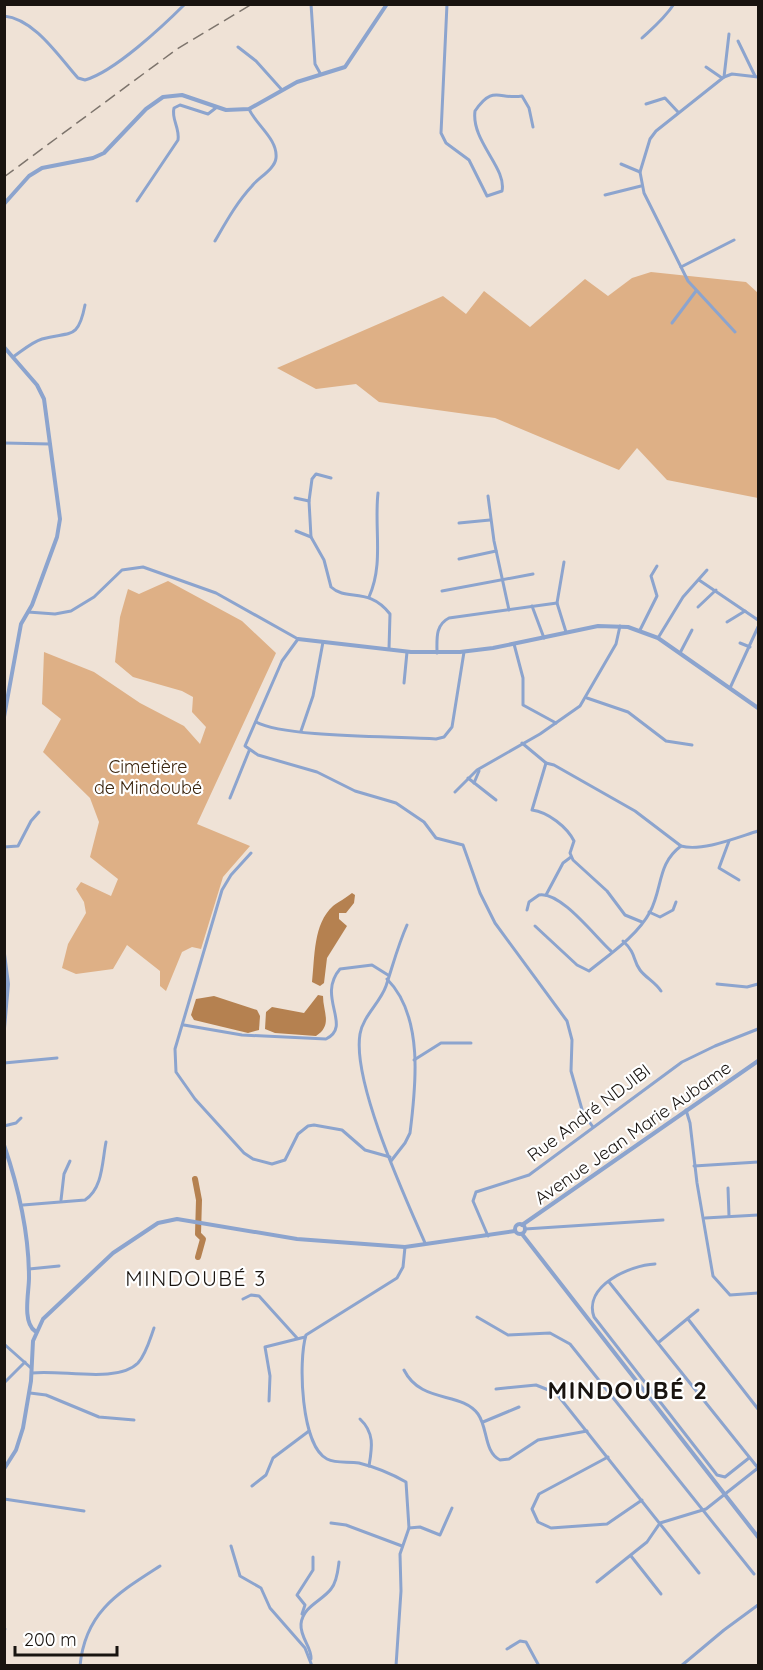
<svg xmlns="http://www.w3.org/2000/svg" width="763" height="1670" font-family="Quicksand,sans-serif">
<rect width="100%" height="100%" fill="#efe2d6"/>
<g fill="#deb086">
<path d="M651,272L746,282L758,293V498L667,480L637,448L619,470L495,418L379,402L356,384L316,389L277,368L443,296L466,314L484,291L530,327L585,279L608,296L632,278Z"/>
<path d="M168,581L242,621L276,653L197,824L250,846L223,877L201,949L192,947L182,952L166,991L160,986V971L127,945L113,969L76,974L62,968L68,944L86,913L84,902L76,889L81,882L111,896L118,879L90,857L99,822L90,798L43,752L61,719L42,704L44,652L94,672L140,703L184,726L200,744L206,727L192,712L193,697L182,691L133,677L115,662L120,617L128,589L139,594Z"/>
</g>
<g fill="#b58150">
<path d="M352,893L355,895L354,903L346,913H339V919L347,926L327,958L324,983L320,986L312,982C315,957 313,924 333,906C338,902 346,898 352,893Z"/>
<path d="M318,995L323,996C323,1012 333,1025 316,1036L275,1033L265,1029L266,1012L272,1007L304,1013Z"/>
<path d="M214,996L257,1010L260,1016L259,1030L248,1033L194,1020L191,1015L196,999Z"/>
</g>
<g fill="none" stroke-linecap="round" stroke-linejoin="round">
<path stroke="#b58150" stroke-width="6" d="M195,1179L199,1200L198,1234L203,1239L198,1257"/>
<g stroke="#8ca4ce" stroke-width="3">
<path d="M311,4L315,64L320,73"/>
<path d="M447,4L441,133L446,143L469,160L487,196L502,191C507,168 471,141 475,111C493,84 499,100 522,96L529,108L533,127"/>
<path d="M4,16C35,19 59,57 78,78L85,80C114,72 163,26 185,4"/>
<path d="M642,38C654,27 664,19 674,4"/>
<path d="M738,41L755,76"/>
<path d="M238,47L256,61L282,90"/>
<path d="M706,67L722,78"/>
<path d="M724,77L729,34"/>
<path d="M646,104L665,98L678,112"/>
<path d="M621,164L640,172"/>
<path d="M605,195L641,186"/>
<path d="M137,201L178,140C180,128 171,119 174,108L180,105L208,114L217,107"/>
<path d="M215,241C226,222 237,202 252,186C258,178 275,169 276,158C278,139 256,125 249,109"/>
<path d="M681,267L734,240"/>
<path d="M672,323L696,291"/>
<path d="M735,332L688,281L644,193L640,172L650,139L656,131L724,77L732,74L758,77"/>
<path d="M13,357C22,351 32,342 42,339C70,331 78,341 85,305"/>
<path d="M4,443L50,444"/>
<path d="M331,478L316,474L312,479L309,501L311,537L324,560L331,587C347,602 368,586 390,614L389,649"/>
<path d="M488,496L494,541L509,610"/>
<path d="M295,498L309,501"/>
<path d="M459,523L490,520"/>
<path d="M296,531L311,537"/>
<path d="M459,559L496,551"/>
<path d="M564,562L557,603L566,632"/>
<path d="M699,580L758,620"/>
<path d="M442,591L533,574"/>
<path d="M369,597C384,564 374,528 378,493"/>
<path d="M532,606L544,638"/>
<path d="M698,607L716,590"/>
<path d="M28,612L55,614L71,611L94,597L122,570L143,567L216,593L298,639L282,661L245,746L258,755L317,772L355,791L396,803L424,822L436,838L463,845L480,893L495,923L567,1021L572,1040L571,1071L583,1113L593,1127"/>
<path d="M727,622L745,611"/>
<path d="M640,630L657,596L651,576L657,566"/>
<path d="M658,638L683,597L707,570"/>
<path d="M740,643L750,647"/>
<path d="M514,644L523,678V705L556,723"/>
<path d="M437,653C437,639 435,625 449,618L557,603"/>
<path d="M680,653L692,630"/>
<path d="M404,683L407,652"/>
<path d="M730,688L758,627"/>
<path d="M587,698L628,712L666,741L692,745"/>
<path d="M256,722C286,738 396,736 436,739L444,737L452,727L464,652"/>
<path d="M301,731L313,696L323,642"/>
<path d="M522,743L546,763L554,765L635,811L681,846C702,852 738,837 758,831"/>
<path d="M546,763L532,810C548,812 567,827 574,841L570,853L573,860L607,891L625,915L642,922"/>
<path d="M468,778L496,800"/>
<path d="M474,783L479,771"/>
<path d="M455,792L477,770L540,734L580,706L616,644L620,626"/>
<path d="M230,798L249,751"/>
<path d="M729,841L719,868L739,880"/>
<path d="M4,847L18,846L31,821L39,812"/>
<path d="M251,853L231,875L222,890L175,1049L176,1072L195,1099L244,1153L253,1159L272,1164L285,1160L298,1134L308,1126L314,1125L342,1130L365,1150L390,1157"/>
<path d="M546,895L563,863L571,857"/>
<path d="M527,910L529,902L539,895C561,891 596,938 611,951"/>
<path d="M649,912L660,917L673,910L676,902"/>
<path d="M407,925C398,945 393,965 386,986C380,1003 363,1016 360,1034C352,1082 405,1197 425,1243"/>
<path d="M535,926L577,965L589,971C610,954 637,936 650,912C663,887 657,864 681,846"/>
<path d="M623,941C637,954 632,959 640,970C646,978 655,982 661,991"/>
<path d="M387,979C424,1016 416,1086 410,1133L405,1143L391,1161"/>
<path d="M717,984L747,987L758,984"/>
<path d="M184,1025L242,1035L326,1039C353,1026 316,997 340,969L372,965L388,975"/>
<path d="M414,1060L441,1043H471"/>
<path d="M4,1063L57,1058"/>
<path d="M686,1110L690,1123L697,1183L713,1276L730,1295L758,1293"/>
<path d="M4,1126L16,1123L21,1118"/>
<path d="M694,1166L758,1162"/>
<path d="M728,1188L729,1216"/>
<path d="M61,1200L64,1174L70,1161"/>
<path d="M23,1205L85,1200C103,1188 102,1162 106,1142"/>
<path d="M705,1218L758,1215"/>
<path d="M525,1229L663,1220"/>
<path d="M488,1236L473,1201L476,1192L529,1175L682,1062L715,1046L758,1029"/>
<path d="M655,1264C630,1265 583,1286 594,1317L717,1475L725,1477L749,1458"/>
<path d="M29,1269L59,1266"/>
<path d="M609,1282L758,1468"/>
<path d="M243,1299L251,1295L259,1296L297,1338"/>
<path d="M477,1317L508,1335L550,1333L570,1344L754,1574"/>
<path d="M688,1319L758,1409"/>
<path d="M659,1342L698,1310"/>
<path d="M4,1344L31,1368"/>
<path d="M404,1370C421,1404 461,1391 478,1414C488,1428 484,1452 500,1460L509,1459L538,1440L587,1431"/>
<path d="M32,1373C60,1369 117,1384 138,1363C146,1354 150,1339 154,1328"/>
<path d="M4,1383L25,1362"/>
<path d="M496,1389L536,1385L556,1393L699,1573"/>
<path d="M30,1393L46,1395L99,1417L134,1420"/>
<path d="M269,1401L270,1376L265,1347L305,1337"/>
<path d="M360,1419C375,1433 372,1448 369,1466"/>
<path d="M483,1422L519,1407"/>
<path d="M608,1457L539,1494L532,1509L538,1522L551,1528L607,1524L642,1500"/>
<path d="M252,1486L266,1475L273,1458L309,1431"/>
<path d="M4,1499L84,1511"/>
<path d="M331,1523L346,1525L402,1546"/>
<path d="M409,1528L420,1527L440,1535L452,1508"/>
<path d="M231,1546L240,1576L261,1588L270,1608L305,1648L312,1666"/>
<path d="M631,1556L661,1594"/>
<path d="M597,1582L647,1542L660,1523L706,1509L758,1468"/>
<path d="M302,1614L305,1605L297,1595L313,1570V1557"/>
<path d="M4,1629H5"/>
<path d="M507,1649L520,1641L526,1642L539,1666"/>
<path d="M311,1659C312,1647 300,1638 301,1624C303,1606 322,1601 331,1589C337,1582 338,1570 339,1562"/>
<path d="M80,1666C85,1612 118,1593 160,1566"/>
<path d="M396,1666L401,1591L400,1554L409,1528L406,1482C392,1474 375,1467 359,1463C348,1461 337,1464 327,1459C301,1446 298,1361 306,1335L397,1278L403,1267L405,1247"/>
<path d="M681,1666L724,1630L758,1605"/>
</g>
<g stroke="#8ca4ce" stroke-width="4">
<path d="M4,204L29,176L42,168L93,158L104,153L146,109L163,97L182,95L226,110L249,109L297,82L345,67L387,4"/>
<path d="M4,347L37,385L44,399L60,519L57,537L32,605L21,624L4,717"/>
<path d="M298,639L411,652H460L493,648L598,626L628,627L658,638L758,708"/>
<path d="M4,954L8,984L4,1028"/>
<path d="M4,1145C19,1189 29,1232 29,1278C29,1292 22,1322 35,1331"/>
<circle cx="520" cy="1229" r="5"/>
<path d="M522,1225L758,1061"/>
<path d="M522,1234L758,1537"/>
<path d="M4,1469L16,1450L23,1428L31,1381L33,1341L43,1319L113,1253L158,1223L177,1219L297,1239L405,1247L515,1231"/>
</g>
<path stroke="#7d746c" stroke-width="1.5" stroke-dasharray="12 6" stroke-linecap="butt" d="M4,177L177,49L252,4"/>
</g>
<g text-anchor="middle" stroke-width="4.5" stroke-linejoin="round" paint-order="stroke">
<g font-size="18" fill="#3b250e" stroke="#fff">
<text x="148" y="773">Cimetière<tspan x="148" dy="21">de Mindoubé</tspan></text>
</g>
<g font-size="18" fill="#191410" stroke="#fff">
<text transform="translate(589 1113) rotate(-37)" y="6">Rue André NDJIBI</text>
<text transform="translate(633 1133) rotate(-35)" y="6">Avenue Jean Marie Aubame</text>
</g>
<g font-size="21" letter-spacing="1.5" fill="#191410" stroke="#fff">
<text x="196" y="1286">MINDOUBÉ 3</text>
</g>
<g font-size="24" font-weight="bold" letter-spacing="1.5" fill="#191410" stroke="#fff">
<text x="628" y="1399">MINDOUBÉ 2</text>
</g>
</g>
<rect width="763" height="1670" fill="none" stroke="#191410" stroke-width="12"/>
<path d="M15 1646v9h102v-9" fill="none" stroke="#191410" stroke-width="3"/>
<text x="24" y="1646" font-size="18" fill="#191410" stroke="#ffffff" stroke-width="4.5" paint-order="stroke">200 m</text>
</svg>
